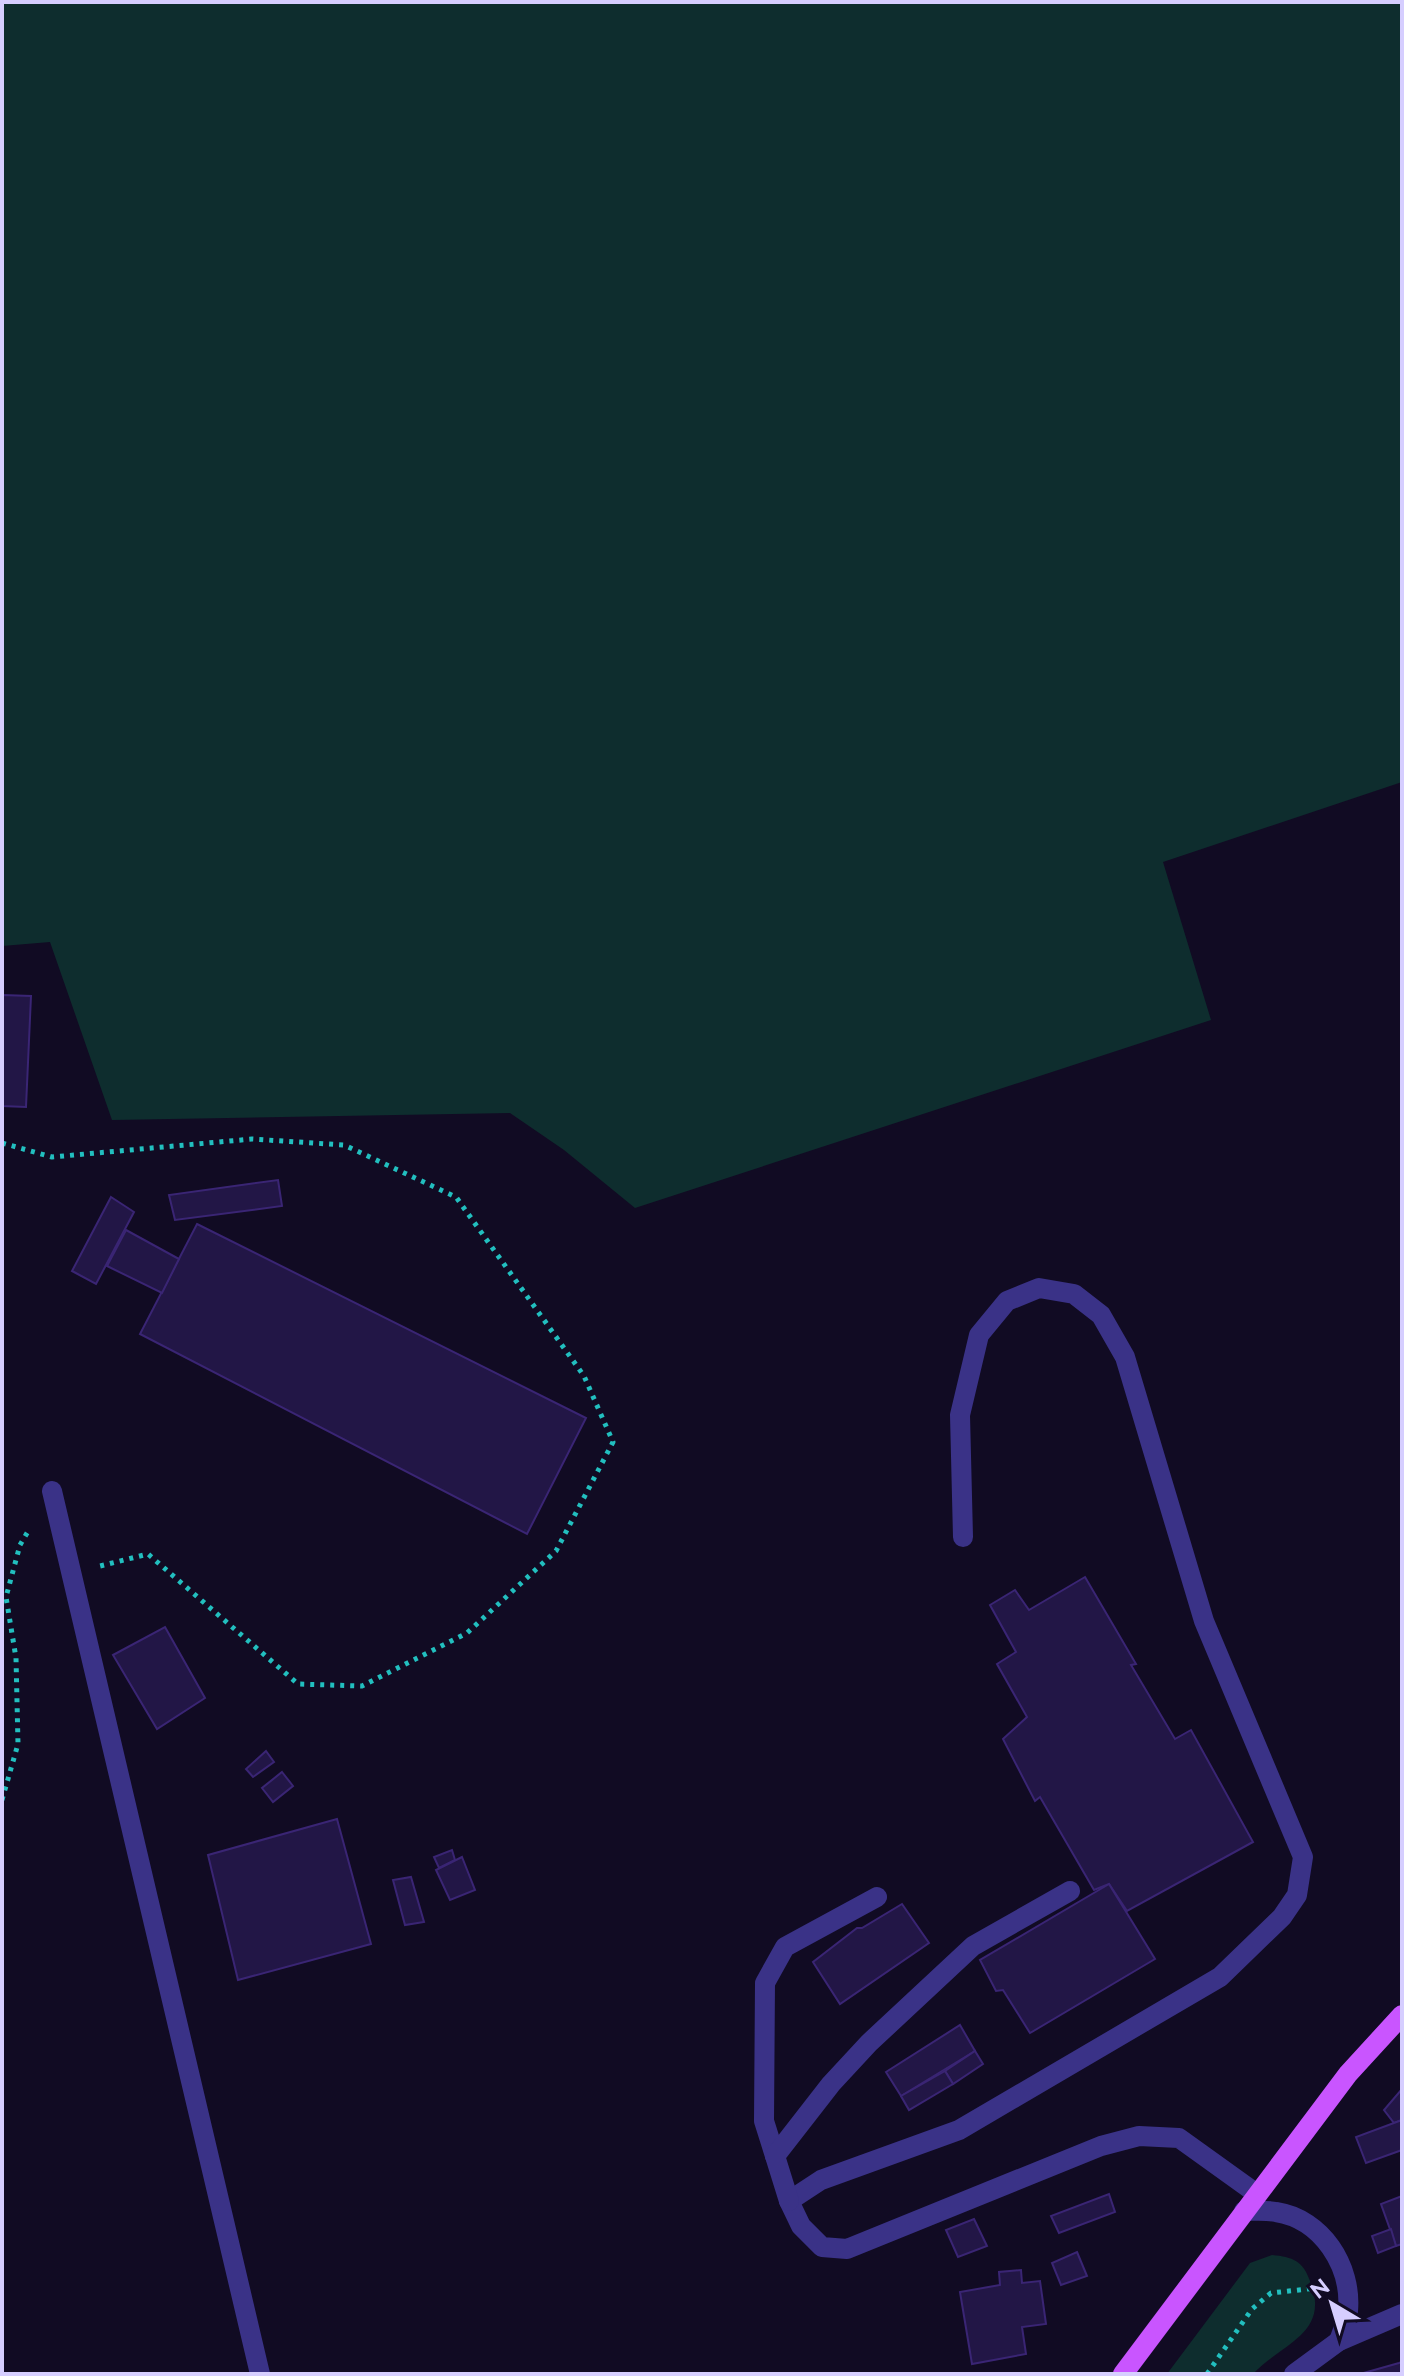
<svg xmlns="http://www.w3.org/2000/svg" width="1404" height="2376" font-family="Raleway,sans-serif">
<rect width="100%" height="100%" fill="#110b23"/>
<g fill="#0e2d2e">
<path d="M2,2H1402V782L1163,862L1211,1020L635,1208L564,1150L510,1113L112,1120L50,942L2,946Z"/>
<path d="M1272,2255C1293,2257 1303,2261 1310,2281C1331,2334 1282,2343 1253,2374H1167L1250,2263Z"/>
</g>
<g fill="#221646" stroke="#3a2574" stroke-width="2">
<path d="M2,995L31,996L26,1107L2,1106Z"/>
<path d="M278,1180L282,1206L175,1220L169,1195Z"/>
<path d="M111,1197L134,1212L96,1284L72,1271Z"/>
<path d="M197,1224L586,1418L527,1534L140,1334Z"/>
<path d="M126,1230L179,1259L162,1293L107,1266Z"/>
<path d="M1085,1577L1136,1664L1131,1665L1175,1739L1191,1730L1253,1842L1127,1911L1109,1884L1094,1890L1040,1797L1035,1801L1003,1739L1027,1717L997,1664L1016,1652L990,1605L1015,1590L1029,1610Z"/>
<path d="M165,1627L205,1698L157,1729L113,1655Z"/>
<path d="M266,1751L274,1762L253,1777L246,1769Z"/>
<path d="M282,1772L293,1786L273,1802L262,1788Z"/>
<path d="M337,1819L371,1944L238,1980L208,1855Z"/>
<path d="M452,1850L455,1860L439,1868L434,1857Z"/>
<path d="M462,1857L475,1890L450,1900L436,1870Z"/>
<path d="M411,1877L424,1922L405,1925L393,1880Z"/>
<path d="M1109,1884L1155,1959L1030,2033L1003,1990L996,1991L980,1960Z"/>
<path d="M902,1904L929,1943L840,2004L813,1962L857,1928H862Z"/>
<path d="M960,2025L975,2051L901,2096L886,2072Z"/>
<path d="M975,2051L983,2064L953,2084L945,2071Z"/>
<path d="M945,2071L953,2084L909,2110L901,2096Z"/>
<path d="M1402,2089V2120L1394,2123L1384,2110Z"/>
<path d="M1402,2120V2150L1366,2163L1356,2137Z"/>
<path d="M1109,2194L1115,2212L1059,2233L1051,2216Z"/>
<path d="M1402,2196V2244L1396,2246L1381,2204Z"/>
<path d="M974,2219L987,2246L958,2257L946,2230Z"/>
<path d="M1391,2229L1396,2246L1378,2253L1372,2236Z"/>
<path d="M1077,2252L1087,2276L1061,2285L1052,2263Z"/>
<path d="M1021,2270L1022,2283L1040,2281L1046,2324L1022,2327L1026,2354L972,2364L960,2292L1000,2285L999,2272Z"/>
<path d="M1402,2362V2374H1360L1399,2363Z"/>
</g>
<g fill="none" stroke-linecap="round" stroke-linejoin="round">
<g stroke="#22bfbf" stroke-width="5" stroke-dasharray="4 6" stroke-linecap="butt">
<path d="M2,1143L52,1157L252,1139L344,1145L456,1197L584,1376L613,1442L556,1551L467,1633L362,1686L298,1684L148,1554L100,1566"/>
<path d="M2,1800L18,1744L16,1658L6,1597L20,1545L30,1528"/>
<path d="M1207,2374L1252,2309L1271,2293L1317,2288"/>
</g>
<g stroke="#3a3287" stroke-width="20">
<path d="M52,1491L260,2374"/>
<path d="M963,1537L960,1415L979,1335L1007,1301L1039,1288L1074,1294L1101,1315L1125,1357L1204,1621L1303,1857L1297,1895L1282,1917L1220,1977L959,2130L821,2180L789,2201L801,2226L822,2247L847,2249L1101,2146L1139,2136L1179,2138L1257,2194"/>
<path d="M775,2156L764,2121L765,1983L785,1947L877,1897"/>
<path d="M789,2201L775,2156L831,2084L869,2043L973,1946L1070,1891"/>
<path d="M1244,2211C1255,2211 1266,2210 1276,2212C1322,2219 1352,2266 1348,2311C1347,2321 1342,2332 1339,2341"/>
<path d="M1294,2374L1339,2341L1402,2314"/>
</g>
<path stroke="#c955ff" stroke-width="20" d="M1123,2374L1348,2074L1402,2015"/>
</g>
<rect width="1404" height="2376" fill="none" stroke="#d6ceff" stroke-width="8"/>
<g transform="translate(1332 2304) rotate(322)" stroke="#110b23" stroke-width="6" paint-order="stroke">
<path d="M0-6L14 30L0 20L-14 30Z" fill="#d6ceff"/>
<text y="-12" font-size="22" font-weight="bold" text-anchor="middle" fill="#d6ceff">N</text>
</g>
</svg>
